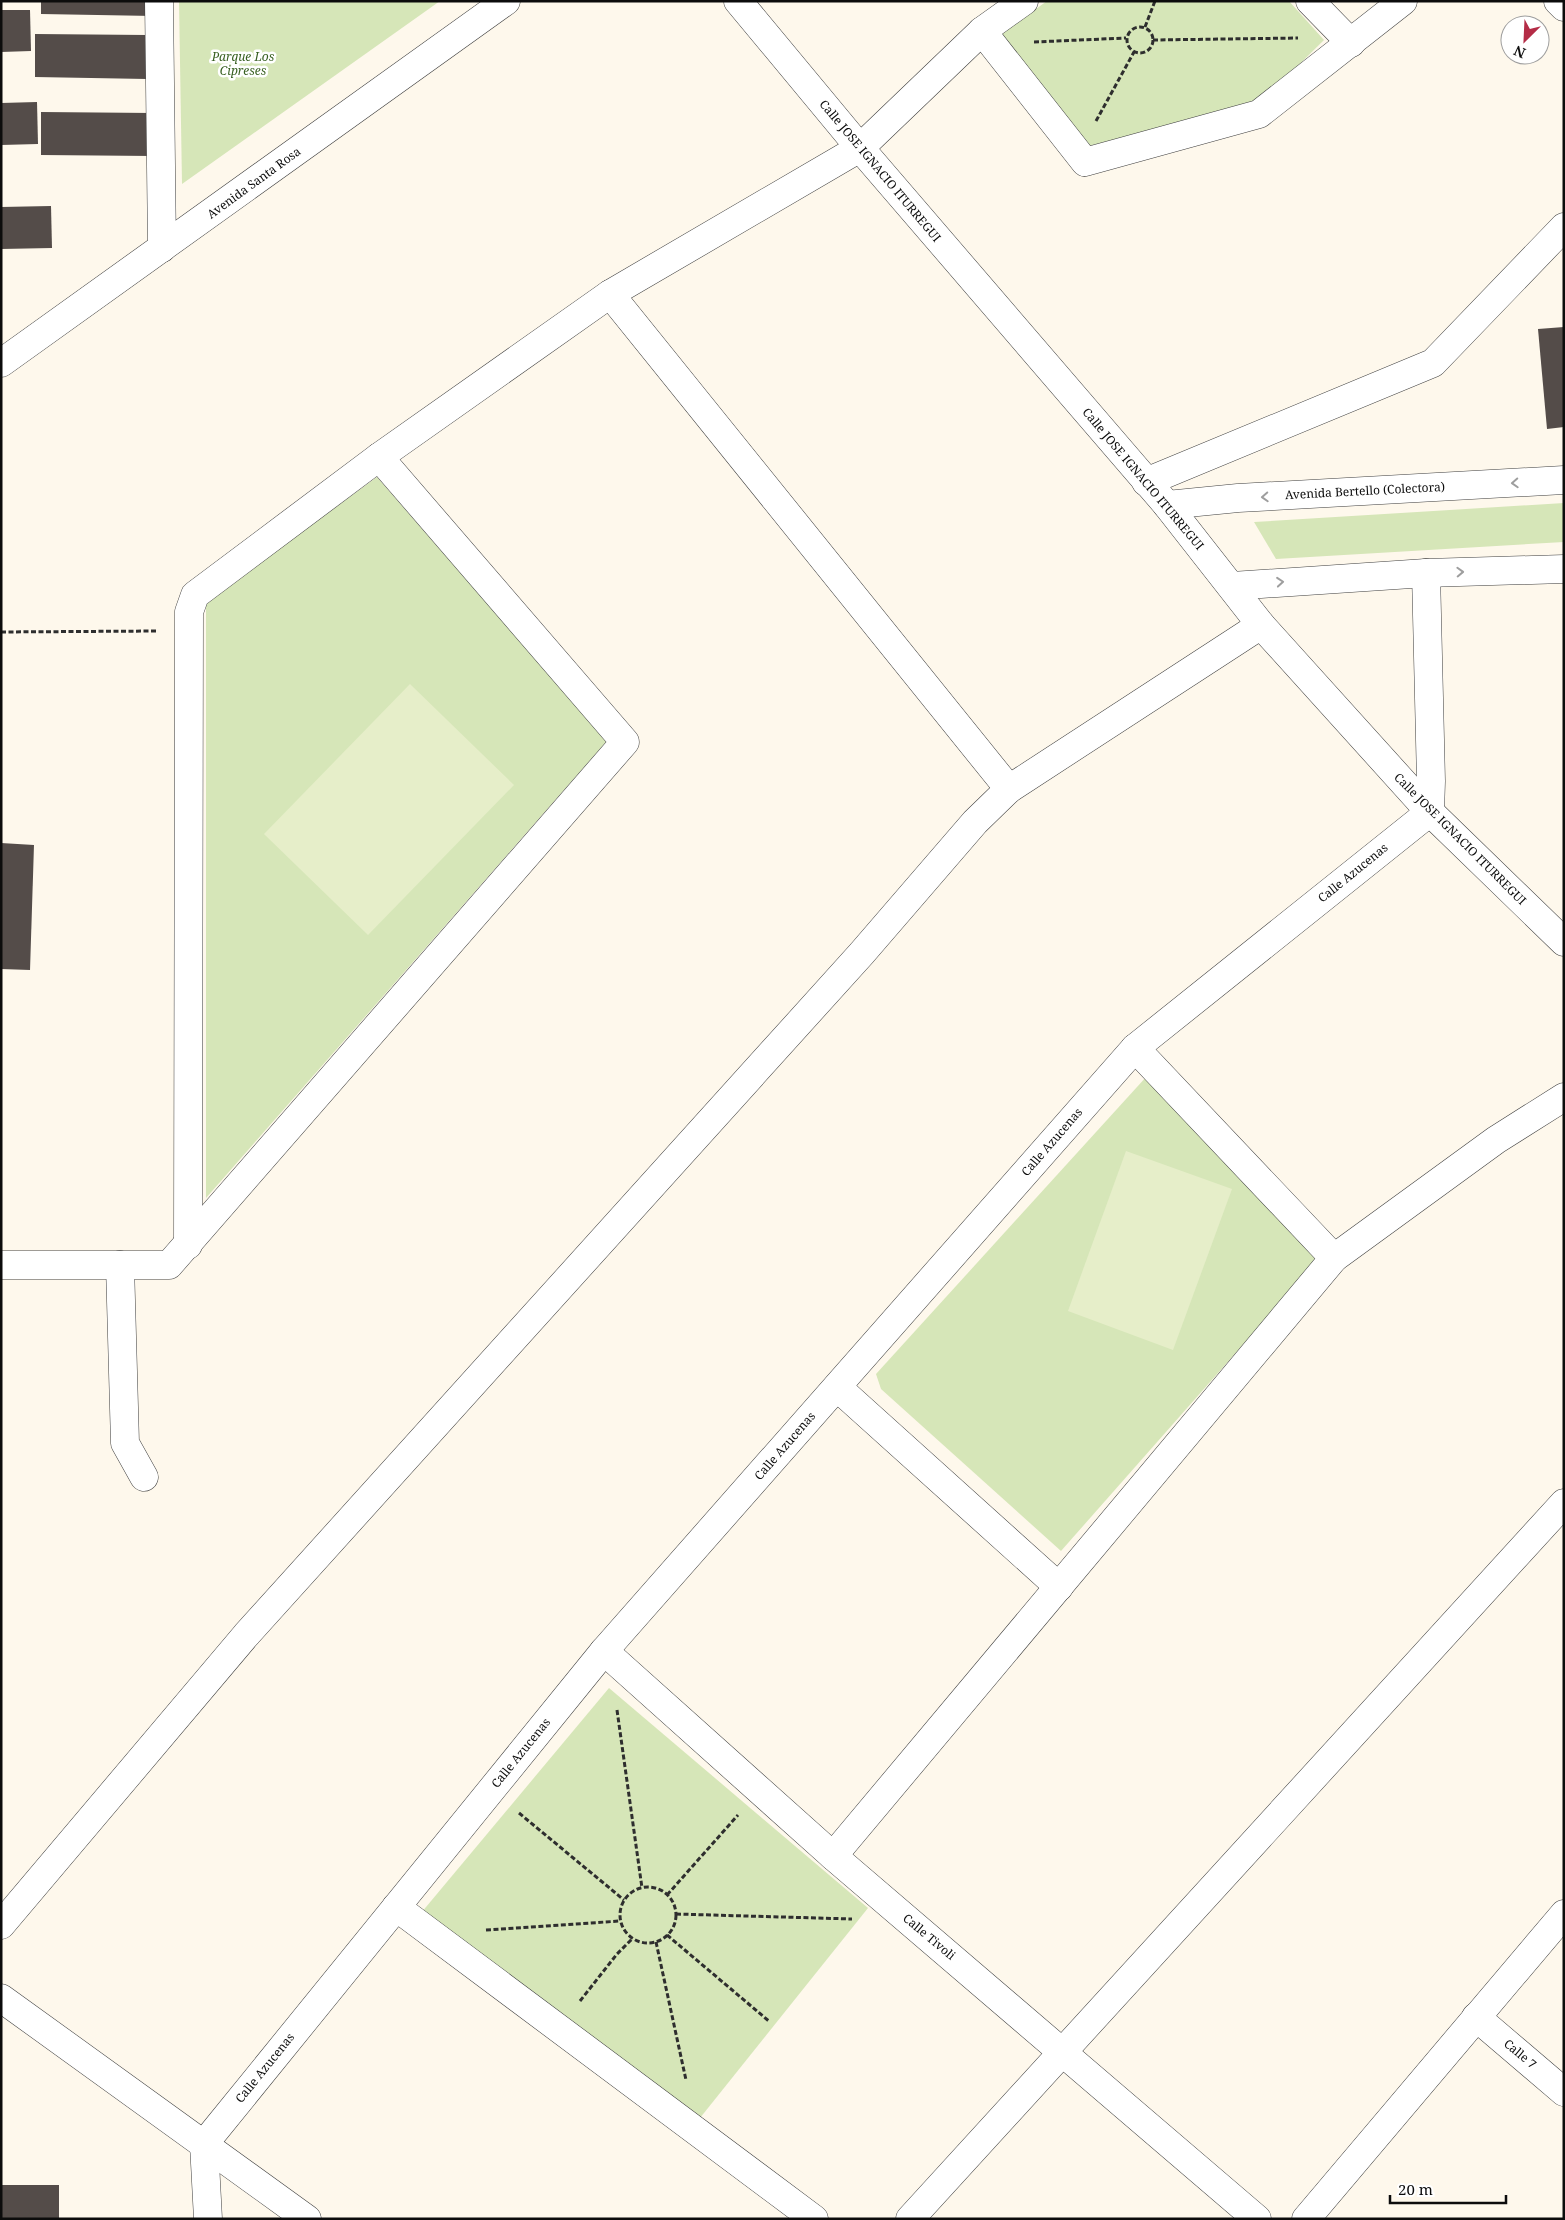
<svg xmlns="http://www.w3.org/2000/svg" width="1565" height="2220" font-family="'Noto Serif',serif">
<rect width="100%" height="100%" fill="#fef8ec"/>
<g fill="#d6e6b8">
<path d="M179,1H440L182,184Z"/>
<path d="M1047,1H1289L1324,40L1260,103L1081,148L1001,34Z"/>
<path d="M377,477L607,741L206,1198V602Z"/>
<path d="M1564,503V542L1276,559L1254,522Z"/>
<path d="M1147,1076L1323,1254L1061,1551L881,1389L876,1374Z"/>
<path d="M609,1688L868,1908L696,2123L416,1919Z"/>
</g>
<g fill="#e6eec9">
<path d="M410,684L514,785L368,935L264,834Z"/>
<path d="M1126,1151L1232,1189L1173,1350L1068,1311Z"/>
</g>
<g fill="#544c49">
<path d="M41,1H154V16L41,14Z"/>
<path d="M1,10H30L31,51L1,52Z"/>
<path d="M35,34L147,35V79L35,77Z"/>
<path d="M37,102L38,144L1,145V103Z"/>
<path d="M41,112L153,113V156L41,155Z"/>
<path d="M51,206L52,248L1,249V207Z"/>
<path d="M1564,327V427L1547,429L1538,329Z"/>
<path d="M1,843L34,845L30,970L1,969Z"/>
<rect x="1" y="2185" width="58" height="34"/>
</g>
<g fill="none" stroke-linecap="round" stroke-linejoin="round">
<g stroke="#3f3f3f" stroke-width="29">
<g id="minor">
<path d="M159,1L162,248"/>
<path d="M738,1L860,148L1167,505L1261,625L1430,812L1564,942"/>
<path d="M1310,1L1351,43"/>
<path d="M1558,1L1564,7"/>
<path d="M982,31L1085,162L1259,114L1403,1"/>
<path d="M610,294L1009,789"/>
<path d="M1146,482L1433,363L1564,227"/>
<path d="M1167,505L1238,498L1564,480"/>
<path d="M1232,586L1426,573L1564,569"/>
<path d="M1135,1048L1334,1258"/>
<path d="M188,1245L189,612L195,595L379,457L610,294L860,148L982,31L1024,1"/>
<path d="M1,1265H169L625,742L379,457"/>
<path d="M120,1265L125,1443L144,1477"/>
<path d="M837,1387L1059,1587"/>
<path d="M604,1651L833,1856L1257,2219"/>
<path d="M833,1856L1334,1258L1496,1140L1564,1097"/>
<path d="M396,1907L814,2219"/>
<path d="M1,1925L246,1635L862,953L975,822L1009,789L1261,625"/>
<path d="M1,1998L307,2219"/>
<path d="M1476,2017L1564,2092"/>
<path d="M208,2219L204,2144L604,1651L1135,1048L1430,812L1431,781L1426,573"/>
<path d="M910,2219L1564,1503"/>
<path d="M1306,2219L1564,1914"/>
</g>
</g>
<g stroke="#3f3f3f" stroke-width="29">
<path id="tertiary" d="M1,363L506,1"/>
</g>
<g stroke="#2e2e2e" stroke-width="3" stroke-dasharray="5 2.5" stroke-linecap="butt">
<path d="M1145,27L1155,1"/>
<circle cx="1140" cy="40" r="13"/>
<path d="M1153,40L1298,38"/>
<path d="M1034,42L1126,38"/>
<path d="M1096,121L1134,52"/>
<path d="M1,632L156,631"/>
<path d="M617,1710L642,1888"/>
<path d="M519,1813L624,1900"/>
<circle cx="648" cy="1915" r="28"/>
<path d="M667,1895L738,1815"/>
<path d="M676,1914L852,1919"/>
<path d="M486,1930L620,1921"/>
<path d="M667,1935L770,2022"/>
<path d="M656,1942L686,2080"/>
<path d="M580,2001L617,1954L633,1938"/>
</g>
<use href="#minor" stroke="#fff" stroke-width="28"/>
<use href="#tertiary" stroke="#fff" stroke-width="28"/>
</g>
<defs><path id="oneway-chevron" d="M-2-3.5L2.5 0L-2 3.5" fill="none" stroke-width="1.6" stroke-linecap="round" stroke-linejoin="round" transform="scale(1.25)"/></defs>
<g stroke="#9e9e9e">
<use href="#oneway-chevron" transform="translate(1515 483) rotate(177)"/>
<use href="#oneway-chevron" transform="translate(1265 497) rotate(177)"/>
<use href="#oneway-chevron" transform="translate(1460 572) rotate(-2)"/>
<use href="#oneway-chevron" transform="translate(1280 582) rotate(-5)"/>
</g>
<g text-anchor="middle" stroke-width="5" stroke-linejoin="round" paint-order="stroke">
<g font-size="12" font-style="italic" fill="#375f20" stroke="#fff">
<text x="243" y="61">Parque Los<tspan x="243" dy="14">Cipreses</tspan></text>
</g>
<g font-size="12" fill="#0c0c0c" stroke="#fff">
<text transform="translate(880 171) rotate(50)" y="4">Calle JOSE IGNACIO ITURREGUI</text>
<text transform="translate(254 183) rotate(-36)" y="4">Avenida Santa Rosa</text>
<text transform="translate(1143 479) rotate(50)" y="4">Calle JOSE IGNACIO ITURREGUI</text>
<text transform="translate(1365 491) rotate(-3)" y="4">Avenida Bertello (Colectora)</text>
<text transform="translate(1460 839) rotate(45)" y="4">Calle JOSE IGNACIO ITURREGUI</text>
<text transform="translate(1353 873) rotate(-39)" y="4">Calle Azucenas</text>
<text transform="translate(1052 1142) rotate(-49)" y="4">Calle Azucenas</text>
<text transform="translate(785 1446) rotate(-49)" y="4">Calle Azucenas</text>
<text transform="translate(521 1753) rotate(-51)" y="4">Calle Azucenas</text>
<text transform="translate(929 1937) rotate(40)" y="4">Calle Tivoli</text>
<text transform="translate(1520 2054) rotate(40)" y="4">Calle 7</text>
<text transform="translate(265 2068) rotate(-51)" y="4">Calle Azucenas</text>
</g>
</g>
<rect width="1565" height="2220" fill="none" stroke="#0c0c0c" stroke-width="5"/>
<g transform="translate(1525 40) rotate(204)"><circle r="24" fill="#ffffff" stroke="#9e9e9e"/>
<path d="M0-4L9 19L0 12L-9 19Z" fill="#b42c46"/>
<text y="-8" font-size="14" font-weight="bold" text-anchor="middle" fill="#0c0c0c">N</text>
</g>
<path d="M1390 2195v8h116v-8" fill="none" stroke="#0c0c0c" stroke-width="2.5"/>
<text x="1398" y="2195" font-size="15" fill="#0c0c0c" stroke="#ffffff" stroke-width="4" paint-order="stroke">20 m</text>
</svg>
